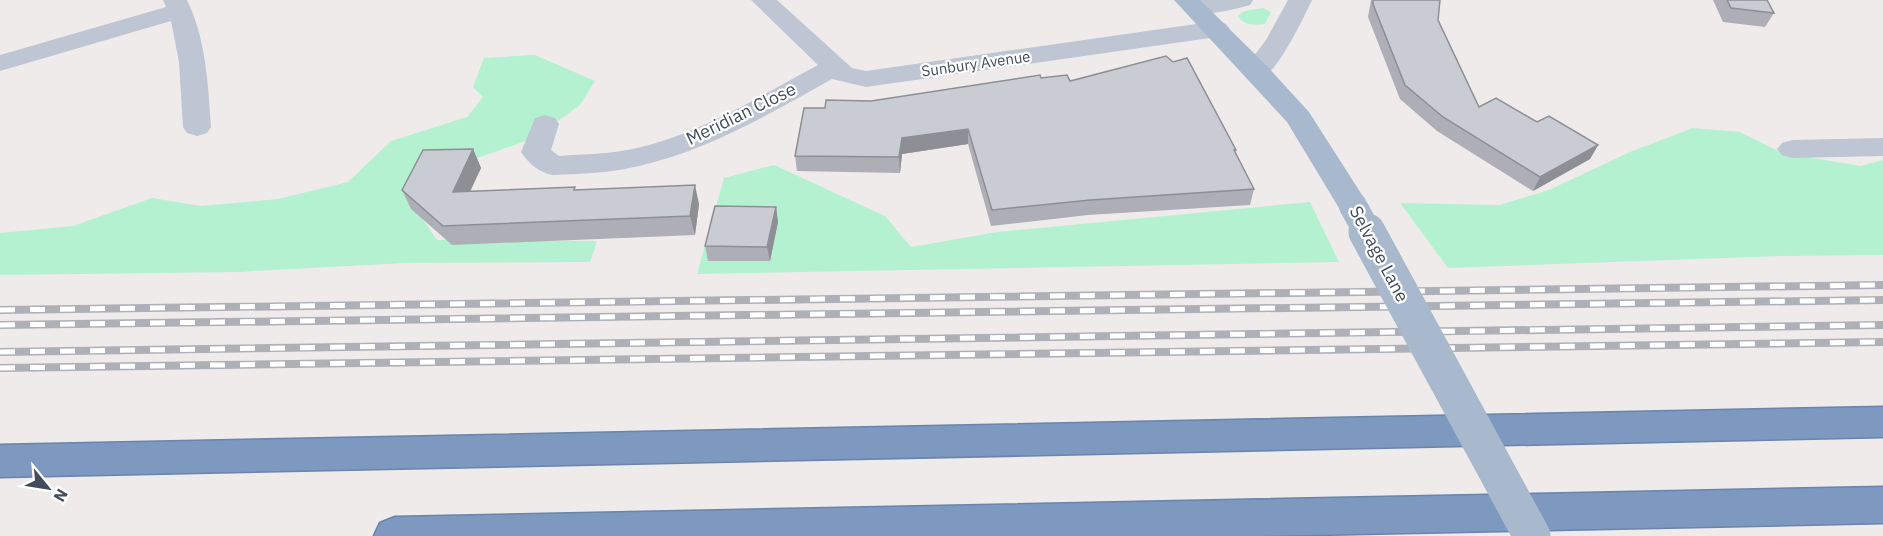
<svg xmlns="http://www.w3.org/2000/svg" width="1883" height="536" font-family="'IBM Plex Sans',sans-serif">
<rect width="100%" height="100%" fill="#efebeb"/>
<g fill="#b4f1d0">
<path d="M1263,8L1271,12L1265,24C1255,25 1244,26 1238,16L1244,11Z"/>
<path d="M535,55L595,81L580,105L534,138L452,167L413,205L437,240L597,241L590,262L406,263L237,272L0,275V233L73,226L152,198L201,206L278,199L348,182L391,141L467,117L483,97L473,87L484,58Z"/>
<path d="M1693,128L1740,132L1782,153L1861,166L1883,160V255L1783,256L1448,268L1400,203L1499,205L1549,190L1630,152Z"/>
<path d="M774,165L885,216L911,247L997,232L1310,202L1339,262L697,274L724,178Z"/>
</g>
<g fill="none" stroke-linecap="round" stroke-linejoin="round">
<g stroke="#6a84ab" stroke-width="3">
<g id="highway">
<path d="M1883,407V437L0,477V445Z"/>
<path d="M1883,487V523L1259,536H374L380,523L395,517Z"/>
</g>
</g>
<g fill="#bdc6d2" fill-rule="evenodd">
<path d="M163,0H187C206,39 208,83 211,127L207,133L197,136L187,133L183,127L179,62L171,21L0,71V55L166,7Z"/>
<path d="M751,0H777L852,68L866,71L1217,21L1226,24L1230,29L1226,34L1217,37L866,87L832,79C771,113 709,150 639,166C611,173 581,174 552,175C539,172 529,164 521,152L535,118L545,115L555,118L559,124L551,150L559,156C585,154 612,154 637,148C702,133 760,96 818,65Z"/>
<path d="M1193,0H1253L1250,5C1231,10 1205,17 1186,12L1183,7L1186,2Z"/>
<path d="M1288,0H1312C1304,17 1280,67 1265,76C1259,79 1253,77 1247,76L1243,70L1266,40Z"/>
<path d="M1883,138V156L1792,158L1782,155L1777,149L1782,143L1792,140Z"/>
</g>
<path fill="#a8b8cd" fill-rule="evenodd" d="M1174,0H1200L1265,64L1309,112L1369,206L1364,213L1353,216L1342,213L1287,122Z"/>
<use href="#highway" fill="#7e99bf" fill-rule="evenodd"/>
<g stroke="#adb0b7" stroke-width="8">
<g id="rail">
<path d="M0,310L1883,285"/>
<path d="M0,325L1883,300"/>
<path d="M0,352L1883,325"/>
<path d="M0,368L1883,342"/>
</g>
</g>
<use href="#rail" stroke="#fff" stroke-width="5" stroke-dasharray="15" stroke-linecap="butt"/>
<path stroke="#a8b8cd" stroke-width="28" d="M1353,206L1368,233"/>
<path stroke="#a8b8cd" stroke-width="37" d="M1367,232L1532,536"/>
</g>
<g fill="#aeafb6">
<path d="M1371,0H1440L1438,20L1479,107L1537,122L1598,145L1590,159L1533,191L1437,131L1400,99L1368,17Z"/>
<path d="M1713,0H1767L1774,13L1765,27L1723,22Z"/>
<path d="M1173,62L1236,150L1235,152L1254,189L1250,205L1088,215L991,226L968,144L902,154L900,173L797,171L795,156L825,108L871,101L1041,78L1070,81Z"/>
<path d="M473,149L481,168L470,191L576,190L699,204L695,235L452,245L411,209L402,190Z"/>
<path d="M776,207L778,222L770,261H708L705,246Z"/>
</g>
<g fill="#8d8f94">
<path d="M968,129V144L902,154L900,173L899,157L902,138Z"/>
<path d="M1598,145L1590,159L1533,191L1540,177Z"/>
<path d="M473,149L481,168L461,211L453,192Z"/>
<path d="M695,185L699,204L695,235L690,216Z"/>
<path d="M776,207L778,222L770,261L767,247Z"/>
</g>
<g fill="#caccd4" stroke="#8d8f94" stroke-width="1.5">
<path d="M1373,0H1440L1438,20L1479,107L1496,98L1537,122L1549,116L1598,145L1540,177L1443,117L1405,85L1373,4Z"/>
<path d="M1727,0H1767L1774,13L1731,8Z"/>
<path d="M1166,56L1173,62L1187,58L1236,150H1234L1254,189L1090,200L992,210L968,129L902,138L899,157L795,156L804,108H825L826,100L871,101L1040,75L1041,78L1067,75L1070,81Z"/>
<path d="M473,149L453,192L575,187L574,190L695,185L690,216L443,226L402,190L423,150Z"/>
<path d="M715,206L776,207L767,247L705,246Z"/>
</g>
<g text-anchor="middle" stroke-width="4.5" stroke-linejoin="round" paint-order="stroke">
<g font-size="15" fill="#434d5a" stroke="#fff">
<text transform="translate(976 64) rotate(-8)" y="5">Sunbury Avenue</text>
</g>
<g font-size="18" fill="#434d5a" stroke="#fff">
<text transform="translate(741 114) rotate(-26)" y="6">Meridian Close</text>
<text transform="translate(1379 254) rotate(62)" y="6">Selvage Lane</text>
</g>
</g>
<g transform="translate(48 488) rotate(120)" stroke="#ffffff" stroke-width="4.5" paint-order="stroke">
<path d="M0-4.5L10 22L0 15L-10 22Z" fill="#434d5a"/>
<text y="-9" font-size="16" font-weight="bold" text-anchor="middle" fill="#434d5a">N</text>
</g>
</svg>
